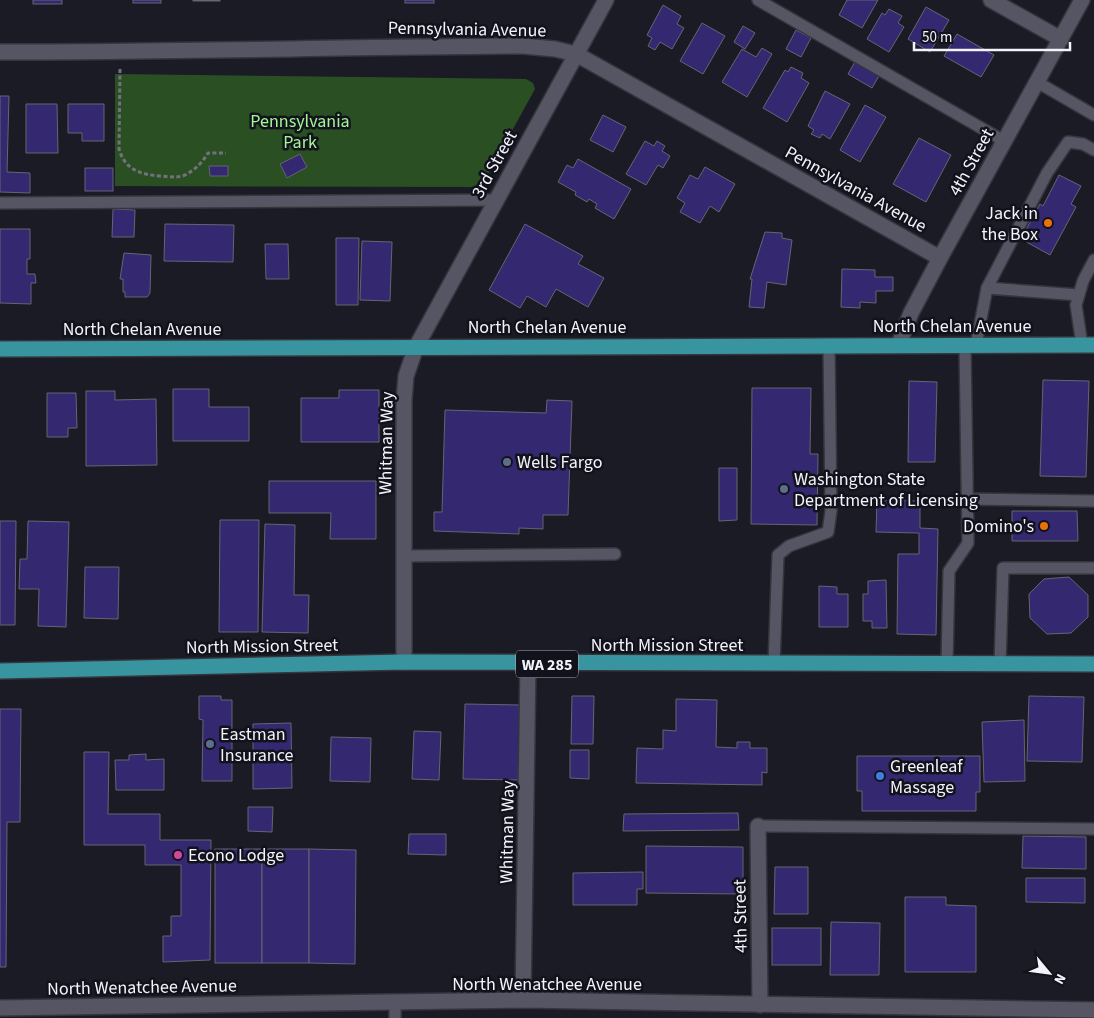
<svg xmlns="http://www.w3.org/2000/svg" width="1094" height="1018" font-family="'Source Sans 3',sans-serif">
<rect width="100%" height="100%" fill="#1b1b26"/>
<path fill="#2a4f23" d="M115,74L526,79L533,83L535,89L481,187L115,186Z"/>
<g fill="#342871" stroke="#656573">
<rect x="33" y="0" width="29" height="4"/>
<rect x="133" y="0" width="28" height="3"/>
<rect x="193" y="0" width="27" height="1"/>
<rect x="405" y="0" width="29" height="3"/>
<path d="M847,0H878L862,28L839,15Z"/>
<path d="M663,5L681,16L677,24L684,28L672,49L660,42L655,50L648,46L652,38L647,35Z"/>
<path d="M926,7L949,20L930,52L908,39Z"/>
<path d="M889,9L902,16L898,23L904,27L889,52L867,39L882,13L885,15Z"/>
<path d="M702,23L725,36L703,74L680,61Z"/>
<path d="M743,26L755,33L745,49L734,42Z"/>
<path d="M796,30L811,38L801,57L786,49Z"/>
<path d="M957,34L994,55L981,77L944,56Z"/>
<path d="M762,48L772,54L747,97L722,82L742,49L756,57Z"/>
<path d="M856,60L880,74L872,88L848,74Z"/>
<path d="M791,67L803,73L801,78L809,83L787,122L763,108L785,70L788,72Z"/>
<path d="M825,91L850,104L830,139L822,134L820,138L811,134L814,130L808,126Z"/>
<path d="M0,96H9L7,172L30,173V193L0,192Z"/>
<path d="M26,104H57L58,153H26Z"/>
<path d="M68,104H104V141H82V133H68Z"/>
<path d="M865,105L886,117L860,162L840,150Z"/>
<path d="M603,115L626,127L613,152L590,140Z"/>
<path d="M919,138L951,155L926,202L893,184Z"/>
<path d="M645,141L654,146L657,141L665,146L662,151L670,156L663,168L658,165L646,185L626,174Z"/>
<path d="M300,154L307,167L287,178L280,164Z"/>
<path d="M578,159L631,189L614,219L595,208L597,204L589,199L587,202L575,195L576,192L558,182L567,165L573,168Z"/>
<path d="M209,166H228V176H210Z"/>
<path d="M705,167L735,184L719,212L710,206L700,223L680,212L685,203L677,198L690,175L698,179Z"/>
<rect x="85" y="168" width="28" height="23"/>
<path d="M1059,175L1081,186L1071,204L1076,207L1050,255L1021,239L1040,204L1043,206Z"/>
<path d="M113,209L135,210L134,237H112Z"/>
<path d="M165,224L234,225L233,262L164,261Z"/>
<path d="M525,224L583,256L578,264L604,278L588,307L556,289L546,307L527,296L520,308L489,290Z"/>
<path d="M0,229H30V259H27V274H35L36,283H31V304L0,303Z"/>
<path d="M765,232L782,233V238L792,240L786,285L767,282L764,308L749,307L752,279H750Z"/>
<path d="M336,238H359L358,305H336Z"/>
<path d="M362,241L392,242L390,301L360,300Z"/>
<path d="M265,244H288L289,279H266Z"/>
<path d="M124,253L151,255L150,293L147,297H125V292H123V279H120Z"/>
<path d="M842,269L875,270V277H893V291H876V303L860,302V308L841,307Z"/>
<path d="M1043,380L1089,381L1086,477L1040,476Z"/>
<path d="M909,381L937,382L935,462H908Z"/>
<path d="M752,388H811L810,454H818L817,525L751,524Z"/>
<path d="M173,389H209V407H249V441H173Z"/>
<path d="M339,390H379V442H301V398H339Z"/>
<path d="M86,391H115V400L156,399L157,465L86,466Z"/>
<path d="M47,393H76L77,428H68V437H47Z"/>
<path d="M547,400L572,401L568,515H543V529L519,528V534L434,531V512H442L445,410L546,413Z"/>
<path d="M719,468H737V520L719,521Z"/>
<path d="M269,481H376V539H330L331,513H269Z"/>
<path d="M877,500L920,501V528L938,529L936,635L897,634L898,554H919V533L876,532Z"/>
<path d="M1012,511H1077L1078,541H1012Z"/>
<path d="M220,520H259L258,632H219Z"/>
<path d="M0,521H16L15,625H0Z"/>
<path d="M28,521L69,522L66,627L38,626L39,589H19L20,559H27Z"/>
<path d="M265,524L295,525L294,595H309L308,633L262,632Z"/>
<path d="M85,567H119L118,619L84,618Z"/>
<path d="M1069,577L1088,595V617L1071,633L1047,634L1030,618L1029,594L1044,579Z"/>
<path d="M886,580L887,628H872V621H863V594H868V581Z"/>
<path d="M819,586L837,587V594H848V627H819Z"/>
<path d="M199,696H221V700H232V781H202L203,720L199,719Z"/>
<path d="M572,696H594L593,744H571Z"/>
<path d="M1029,696L1084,697L1082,762L1027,761Z"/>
<path d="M676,699L717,700L716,747L737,748V742H750V748H767V773L762,772V785L636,783L637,748L663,749V730L676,731Z"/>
<path d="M465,704L520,705L518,780L463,779Z"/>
<path d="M0,709H21L20,822H7L6,967H0Z"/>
<path d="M1024,720L1025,781L984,782L982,722Z"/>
<path d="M291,723L292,788L253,789V724Z"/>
<path d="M414,731L441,732L439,780L412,779Z"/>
<path d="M331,737L371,738L370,782L330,781Z"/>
<path d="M570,750H589V779L570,778Z"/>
<path d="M84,752H109L108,814H160V840H211L210,960L163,962V936H171V916H181V865H145V845H84Z"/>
<path d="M146,754V760L164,759V790H116L115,760H129V755Z"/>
<path d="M857,756H980V792H976V811H862V791H857Z"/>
<path d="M248,807H273L272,832L248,831Z"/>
<path d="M738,813L739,830L623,831L624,814Z"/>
<path d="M409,834H446V855L408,854Z"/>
<path d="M1023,836L1086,837V869L1022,868Z"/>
<path d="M646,846L743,847V894L646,893Z"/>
<rect x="215" y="849" width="47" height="114"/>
<rect x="262" y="849" width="47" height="114"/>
<path d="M309,849L356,850L355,964L309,963Z"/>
<path d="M775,867H808V914H774Z"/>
<path d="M643,872V889H637V905H573V873Z"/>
<path d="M1026,878H1085V903L1026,902Z"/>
<path d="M905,897H946V905L976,906V972H905Z"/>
<path d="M831,922L880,923L879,975H830Z"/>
<rect x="772" y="928" width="49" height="37"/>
</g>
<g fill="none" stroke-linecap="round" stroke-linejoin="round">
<g stroke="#35353e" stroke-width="14">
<g id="lane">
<path d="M758,0L1004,141"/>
<path d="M1037,82L1094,115"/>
<path d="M0,203L495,200"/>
<path d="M987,288L1047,173L1068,142L1083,144L1094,150"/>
<path d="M976,345L987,288L1079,295"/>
<path d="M1082,345L1076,305L1083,281L1094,260"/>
<path d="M967,499L1094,501"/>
<path d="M404,556L615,554"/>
<path d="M774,664L778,555L789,546L828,532L831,511L829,345"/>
<path d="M947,664L949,571L968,543L965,345"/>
<path d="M1000,664L1003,568H1094"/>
<path d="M758,826L1094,829"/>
<path d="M395,1002V1018"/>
</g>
</g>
<g stroke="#35353e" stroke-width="18">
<g id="street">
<path d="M991,0L1061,39"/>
<path d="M0,52C174,52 349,47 523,46L555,49L576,54L940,258"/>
<path d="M899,344L911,313L940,258L1082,0"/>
<path d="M404,662V400L406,376L416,347L606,0"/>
<path d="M758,826L760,1005"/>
<path d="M523,1000L528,664"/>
</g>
</g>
<g stroke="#35353e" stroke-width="18">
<path id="secondary" d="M0,1008L523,1000L1094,1010"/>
</g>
<g stroke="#35353e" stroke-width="18">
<g id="primary">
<path d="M0,349L1094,345"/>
<path d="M0,671L404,662L1094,664"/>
</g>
</g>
<path stroke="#72727c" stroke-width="3" stroke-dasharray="4 2.5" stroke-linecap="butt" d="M120,69L119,149C125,170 141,175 162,176C170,177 177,178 185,175C195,170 202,163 208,153H226"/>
<use href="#lane" stroke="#555563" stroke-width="11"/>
<use href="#street" stroke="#555563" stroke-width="15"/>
<use href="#secondary" stroke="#555563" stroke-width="15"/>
<use href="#primary" stroke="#38959f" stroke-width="15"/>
</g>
<g fill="#e8710a" stroke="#12121c" stroke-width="2">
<circle cx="1048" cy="223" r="5"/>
<circle cx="1044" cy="526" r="5"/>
</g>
<g fill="#5c6f8a" stroke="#12121c" stroke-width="2">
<circle cx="507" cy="462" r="5"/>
<circle cx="784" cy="489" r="5"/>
<circle cx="210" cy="744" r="5"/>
</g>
<circle fill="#3f7fe0" stroke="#12121c" stroke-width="2" cx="880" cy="776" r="5"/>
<circle fill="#d1479c" stroke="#12121c" stroke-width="2" cx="178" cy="855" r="5"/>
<g text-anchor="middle" stroke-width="5" stroke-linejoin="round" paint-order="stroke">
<rect fill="#12121c" stroke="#b0b0b8" stroke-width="1" x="516" y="650.5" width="62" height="27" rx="4"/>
<g font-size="16" font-weight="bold" fill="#f3f3fb">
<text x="547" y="670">WA 285</text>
</g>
<g font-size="18" fill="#f3f3fb" stroke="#12121c">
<text transform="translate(467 29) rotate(1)" y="6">Pennsylvania Avenue</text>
<text transform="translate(971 162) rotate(-61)" y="6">4th Street</text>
<text transform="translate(494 164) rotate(-61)" y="6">3rd Street</text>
<text transform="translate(856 189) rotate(29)" y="6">Pennsylvania Avenue</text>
<text x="952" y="332">North Chelan Avenue</text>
<text x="547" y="333">North Chelan Avenue</text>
<text x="142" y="335">North Chelan Avenue</text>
<text transform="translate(386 443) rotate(-89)" y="6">Whitman Way</text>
<text x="667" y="651">North Mission Street</text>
<text transform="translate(262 646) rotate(-1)" y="6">North Mission Street</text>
<text transform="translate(507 832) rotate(-89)" y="6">Whitman Way</text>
<text transform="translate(740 916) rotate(-91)" y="6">4th Street</text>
<text x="547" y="990">North Wenatchee Avenue</text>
<text transform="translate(142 987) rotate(-1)" y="6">North Wenatchee Avenue</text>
</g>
<g font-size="18" fill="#a4f694" stroke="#12121c">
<text x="300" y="127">Pennsylvania<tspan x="300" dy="21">Park</tspan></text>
</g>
<g font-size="18" fill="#f3f3fb" stroke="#12121c" text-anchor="start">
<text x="1038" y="219" text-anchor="end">Jack in<tspan x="1038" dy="21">the Box</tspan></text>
<text x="517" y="468">Wells Fargo</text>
<text x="794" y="485">Washington State<tspan x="794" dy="21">Department of Licensing</tspan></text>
<text x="1034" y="532" text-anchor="end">Domino's</text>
<text x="220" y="740">Eastman<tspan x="220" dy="21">Insurance</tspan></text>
<text x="890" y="772">Greenleaf<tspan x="890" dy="21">Massage</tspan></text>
<text x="188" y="861">Econo Lodge</text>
</g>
</g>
<g transform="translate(1049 973) rotate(119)" stroke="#12121c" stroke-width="4" paint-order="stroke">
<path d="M0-4L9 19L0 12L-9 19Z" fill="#f3f3fb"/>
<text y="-8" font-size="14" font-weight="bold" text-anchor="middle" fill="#f3f3fb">N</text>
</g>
<path d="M914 42v8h156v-8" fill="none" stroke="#f3f3fb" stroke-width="2.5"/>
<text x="922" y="42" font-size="15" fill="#f3f3fb" stroke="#12121c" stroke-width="4" paint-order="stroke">50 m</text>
</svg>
